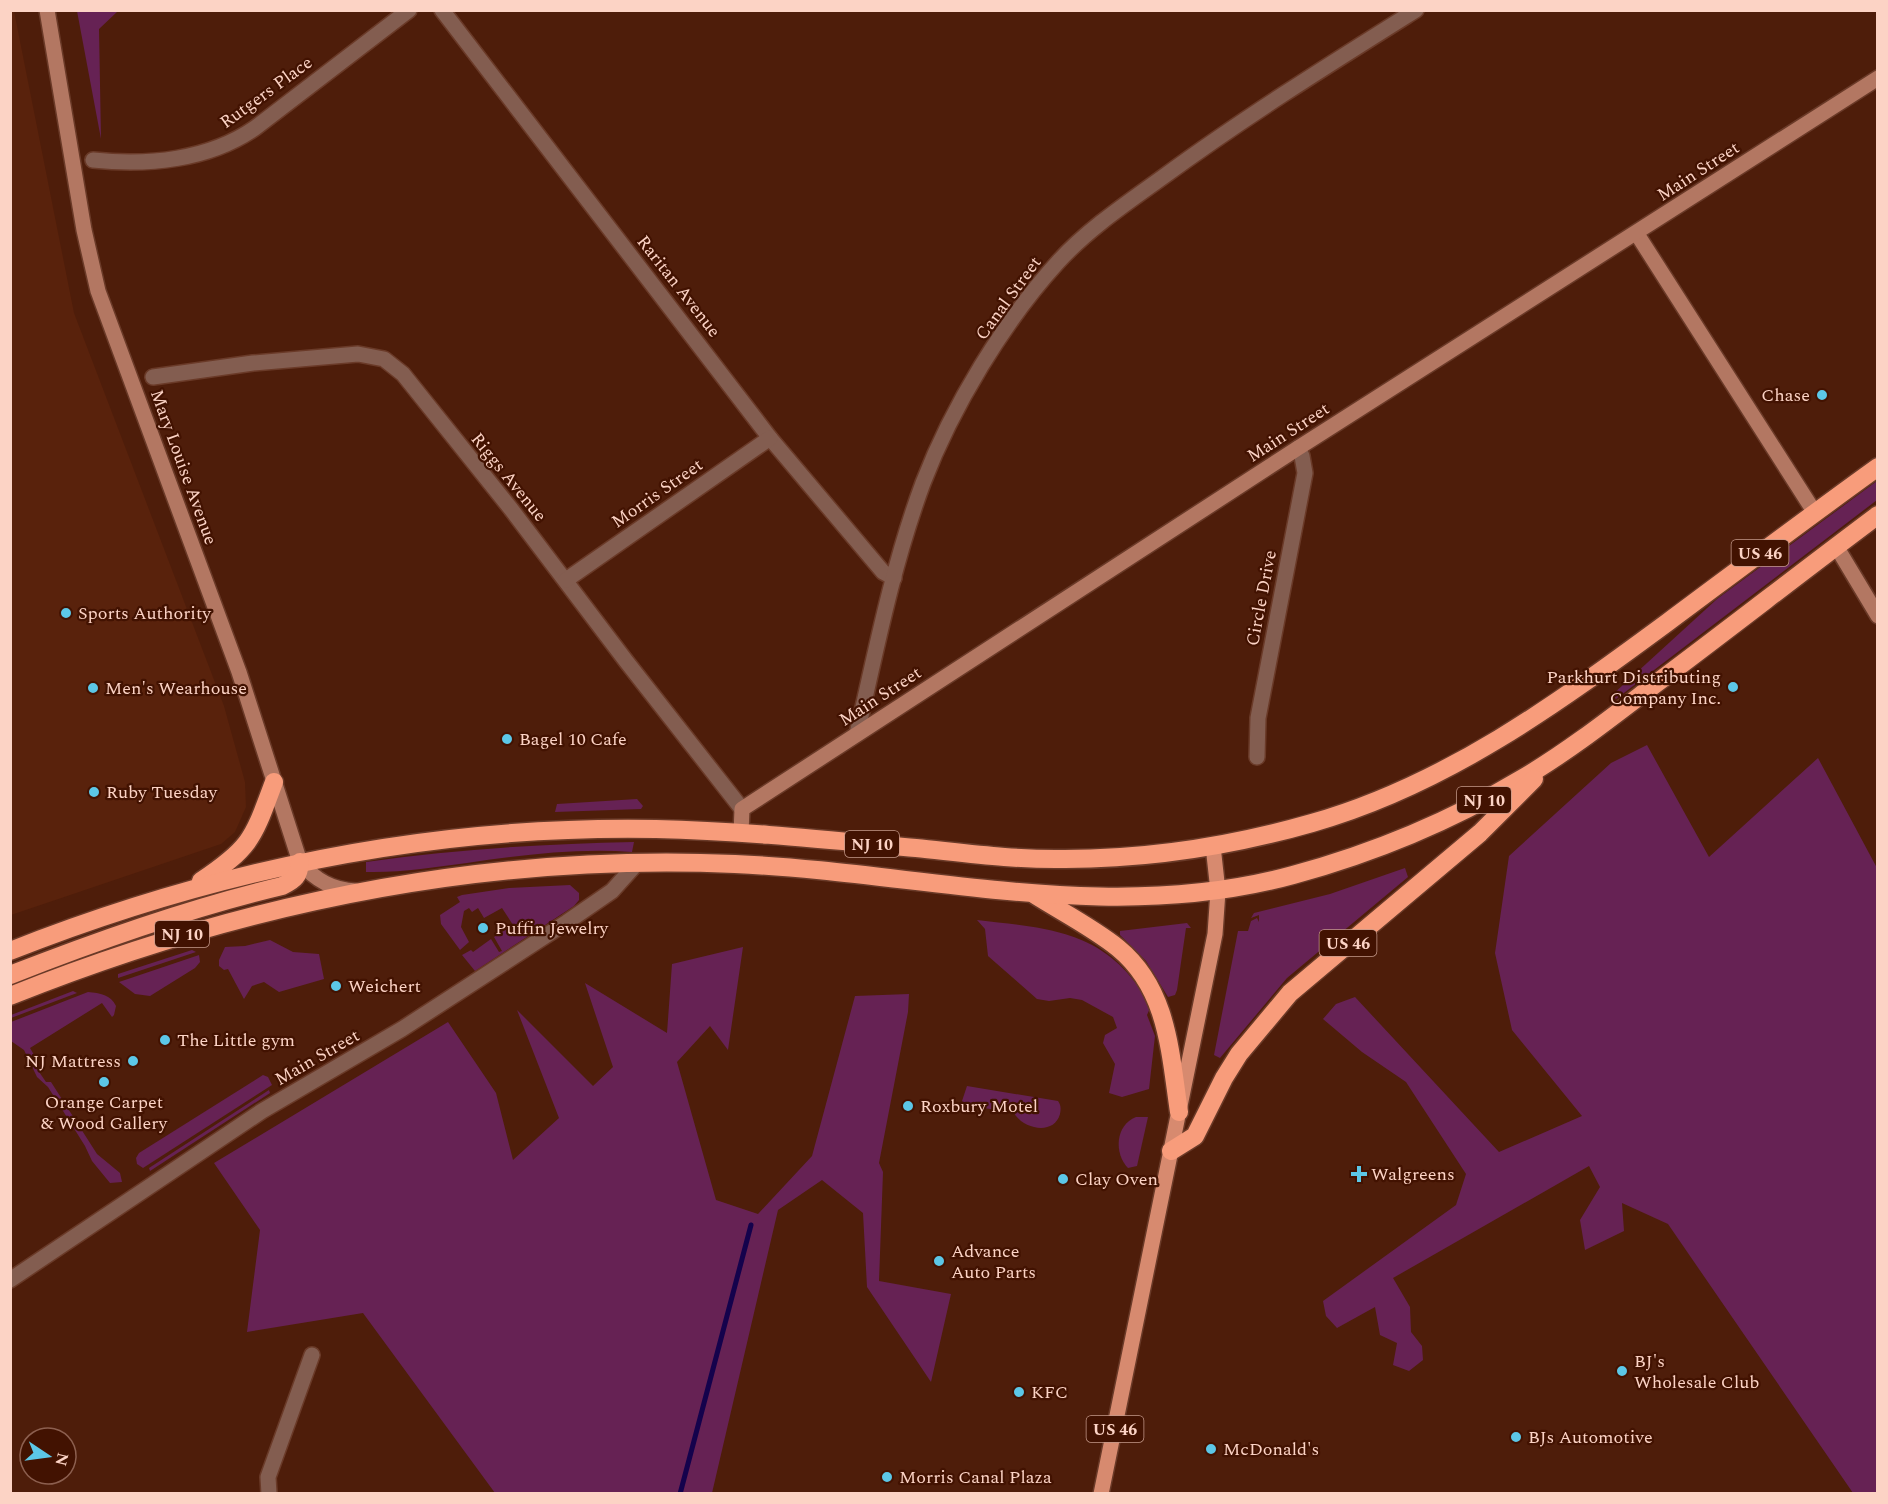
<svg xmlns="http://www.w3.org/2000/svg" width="1888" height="1504" font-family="Spectral,serif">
<rect width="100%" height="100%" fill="#4e1d0a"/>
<path fill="#59220c" d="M10,11H14L74,313L224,706L245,782L246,807L235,832L221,844L11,915Z"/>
<g fill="#662254">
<path d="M77,11H118L99,29L101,139Z"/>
<path d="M1877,481V500L1616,699L1612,695L1717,599Z"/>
<path d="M1647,745L1709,857L1818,758L1877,868V1493H1853L1668,1224L1622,1203L1624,1231L1585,1250L1580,1220L1600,1187L1589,1166L1393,1278L1410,1307L1411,1332L1422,1346L1423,1360L1409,1371L1393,1365L1397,1343L1380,1335L1375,1307L1337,1328L1326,1316L1323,1301L1456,1205L1466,1174L1406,1082L1362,1052L1323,1019L1336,1004L1355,997L1499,1152L1582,1116L1512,1030L1495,953L1509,856L1611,763Z"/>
<path d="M637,799L643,806L641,809L555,812L557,804Z"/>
<path d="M634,842L632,852C577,848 521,855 467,863C434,867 400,873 366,872V862C455,849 544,844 634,842Z"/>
<path d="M1405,868L1408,877L1287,978L1220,1058L1214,1055L1238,931H1248L1251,921L1257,918L1259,922V915L1251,918L1254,913L1330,894Z"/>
<path d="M570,885L579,893V900L574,906L475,971L462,955L471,950L473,952L491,939L499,952L502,951L494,937L513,925L502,908L484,918L478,908L472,912L469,908L464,911L461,927L469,942L460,950L441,924L440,915L460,902L457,897L462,895L509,888Z"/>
<path d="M977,920C1055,929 1108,931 1151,1006L1147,1015L1155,1036L1149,1089L1122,1097L1109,1093L1115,1064L1103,1043L1105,1035L1117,1028L1113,1017L1082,1000L1070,998L1049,1001L1037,999L988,956L985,929Z"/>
<path d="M1187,923L1191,928H1186L1177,990L1175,995L1168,997L1146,961L1120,935V931Z"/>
<path d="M270,940L293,952L319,954L324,979L279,992L264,982L252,986L244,999L228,969L224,970L219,966V960L225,947L245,946Z"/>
<path d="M743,947L728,1050L710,1026L677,1062L716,1200L758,1214L812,1156L855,996L909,994L908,1012L879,1163L883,1172L879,1281L951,1294L931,1382L867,1287L863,1213L822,1180L778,1210L712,1493H495L363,1313L247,1332L260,1230L214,1163L448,1022L496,1093L513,1160L559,1118L517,1010L593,1086L613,1067L585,983L667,1033L672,964Z"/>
<path d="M192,950L196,952L118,978V974Z"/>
<path d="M199,955L200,962L195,968L150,996L135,994L119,982Z"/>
<path d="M73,991L77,993L11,1018V1015Z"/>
<path d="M88,992C100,993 111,995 116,1006L114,1015L112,1017L102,1003L30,1048L37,1060L35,1066L46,1082H51L97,1154L120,1173L122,1182L110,1183L92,1161L85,1146L48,1087L37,1077L24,1050L11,1041V1022Z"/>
<path d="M263,1075L268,1077L272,1085L143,1168L137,1164L136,1158L139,1153Z"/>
<path d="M967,1086L1058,1101C1061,1105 1061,1109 1060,1114C1054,1136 1023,1129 1014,1113L966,1105L962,1101Z"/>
<path d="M269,1090L270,1093L150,1171L149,1168Z"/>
<path d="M1136,1117H1148L1137,1166L1128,1168C1114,1154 1115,1125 1136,1117Z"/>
</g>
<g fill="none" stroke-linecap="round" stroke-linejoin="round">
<path stroke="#14024c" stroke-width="5" d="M680,1494L751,1225"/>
<g stroke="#6a3a28" stroke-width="18">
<g id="street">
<path d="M442,10L770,438L883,572L894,578"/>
<path d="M93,160C148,166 209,160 255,128L409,10"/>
<path d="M153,377L253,363L358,354L384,359L403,374L511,509L626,661L742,809"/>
<path d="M566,580L770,438"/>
<path d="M857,734C876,650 893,564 923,483C952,407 1004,321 1058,262C1088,229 1127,203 1163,177C1245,117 1330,64 1416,10"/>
<path d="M1257,757L1258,718L1305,473L1302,456L1298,448"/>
<path d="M10,1280L262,1111L402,1029L567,922L612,891L638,862"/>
<path d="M269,1494L268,1477L312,1355"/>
</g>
</g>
<g stroke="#6a3a28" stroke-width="18">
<g id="secondary">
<path d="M47,10L84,230L98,291L239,672L300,862C315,880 332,890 356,891"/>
<path d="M1637,234L1815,513"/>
<path d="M1836,546L1878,616"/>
<path d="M741,833L742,809L1298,448L1878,78"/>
</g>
</g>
<g stroke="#6a3a28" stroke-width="18">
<path id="primary" d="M1101,1494L1215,934L1218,891L1213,846"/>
</g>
<g stroke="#6a3a28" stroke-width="21">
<g id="highway">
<path d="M201,881C252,847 253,838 274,782"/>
<path d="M1035,895C1062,912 1093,928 1118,948C1168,989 1170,1052 1179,1112"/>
<path d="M10,951C217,869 433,825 656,829C743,831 829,840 916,848C965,853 1015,860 1065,859C1149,859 1232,846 1312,823C1446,785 1558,703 1668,622C1738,570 1807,518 1878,467"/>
<path d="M10,975C99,940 189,908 282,886C295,880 299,876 300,862"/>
<path d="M10,996C242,903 485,853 735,864C921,872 1108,926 1293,875C1374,853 1451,821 1523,778C1569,751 1612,717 1654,685C1729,629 1803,571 1878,515"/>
<path d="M1171,1151L1195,1136L1224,1078L1239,1054L1290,993L1480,833L1534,779"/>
</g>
</g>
<use href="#street" stroke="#835d50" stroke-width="15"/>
<use href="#secondary" stroke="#b37762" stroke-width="15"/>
<use href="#primary" stroke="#d78a6f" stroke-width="15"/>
<use href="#highway" stroke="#f89c7b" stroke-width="18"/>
</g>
<g fill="#5cc7e7" stroke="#421201" stroke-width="2">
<circle cx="1822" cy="395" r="6"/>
<circle cx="66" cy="613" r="6"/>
<circle cx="1733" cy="687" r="6"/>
<circle cx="93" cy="688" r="6"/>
<circle cx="507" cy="739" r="6"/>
<circle cx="94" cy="792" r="6"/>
<circle cx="483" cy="928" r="6"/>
<circle cx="336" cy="986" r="6"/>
<circle cx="165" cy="1040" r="6"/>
<circle cx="133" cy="1061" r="6"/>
<circle cx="104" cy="1082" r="6"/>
<circle cx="908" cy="1106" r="6"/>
<path d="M1356 1165h6v6h6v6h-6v6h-6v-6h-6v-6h6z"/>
<circle cx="1063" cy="1179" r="6"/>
<circle cx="939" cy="1261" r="6"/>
<circle cx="1622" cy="1371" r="6"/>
<circle cx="1019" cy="1392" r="6"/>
<circle cx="1516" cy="1437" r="6"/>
<circle cx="1211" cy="1449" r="6"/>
<circle cx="887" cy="1477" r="6"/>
</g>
<g text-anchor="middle" stroke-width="4.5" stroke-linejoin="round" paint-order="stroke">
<g fill="#421201" stroke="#c4998a" stroke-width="1.5">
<rect x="1731.5" y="540" width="57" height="26" rx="4.5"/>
<rect x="1457" y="787" width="54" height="26" rx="4.5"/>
<rect x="845" y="831" width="54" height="26" rx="4.5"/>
<rect x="155" y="921" width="54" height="26" rx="4.5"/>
<rect x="1319.5" y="930" width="57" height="26" rx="4.5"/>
<rect x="1086.5" y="1416" width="57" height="26" rx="4.5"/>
</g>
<g font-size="16" font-weight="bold" fill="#fcd3c5">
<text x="1760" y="559">US 46</text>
<text x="1484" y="806">NJ 10</text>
<text x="872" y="850">NJ 10</text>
<text x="182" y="940">NJ 10</text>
<text x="1348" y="949">US 46</text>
<text x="1115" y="1435">US 46</text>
</g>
<g font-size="18" fill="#fcd3c5" stroke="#421201">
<text transform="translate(266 92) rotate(-36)" y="6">Rutgers Place</text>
<text transform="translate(1698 171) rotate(-33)" y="6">Main Street</text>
<text transform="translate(679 286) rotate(52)" y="6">Raritan Avenue</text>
<text transform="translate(1008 298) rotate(-54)" y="6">Canal Street</text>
<text transform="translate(1288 432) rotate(-33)" y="6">Main Street</text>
<text transform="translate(184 467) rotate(70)" y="6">Mary Louise Avenue</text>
<text transform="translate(509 477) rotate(51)" y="6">Riggs Avenue</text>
<text transform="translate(657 493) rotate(-35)" y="6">Morris Street</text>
<text transform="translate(1261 598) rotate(-79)" y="6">Circle Drive</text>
<text transform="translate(880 696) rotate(-33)" y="6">Main Street</text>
<text transform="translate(317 1057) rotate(-30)" y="6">Main Street</text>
</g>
<g font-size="18" fill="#fcd3c5" stroke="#421201" text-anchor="start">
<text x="1810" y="401" text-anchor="end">Chase</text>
<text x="78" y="619">Sports Authority</text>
<text x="1721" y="683" text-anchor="end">Parkhurt Distributing<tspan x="1721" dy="21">Company Inc.</tspan></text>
<text x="105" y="694">Men's Wearhouse</text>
<text x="519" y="745">Bagel 10 Cafe</text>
<text x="106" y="798">Ruby Tuesday</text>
<text x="495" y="934">Puffin Jewelry</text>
<text x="348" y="992">Weichert</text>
<text x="177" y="1046">The Little gym</text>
<text x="121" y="1067" text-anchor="end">NJ Mattress</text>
<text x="104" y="1108" text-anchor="middle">Orange Carpet<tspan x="104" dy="21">&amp; Wood Gallery</tspan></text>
<text x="920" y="1112">Roxbury Motel</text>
<text x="1371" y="1180">Walgreens</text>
<text x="1075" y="1185">Clay Oven</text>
<text x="951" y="1257">Advance<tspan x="951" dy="21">Auto Parts</tspan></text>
<text x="1634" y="1367">BJ's<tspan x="1634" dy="21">Wholesale Club</tspan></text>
<text x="1031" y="1398">KFC</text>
<text x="1528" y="1443">BJs Automotive</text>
<text x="1223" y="1455">McDonald's</text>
<text x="899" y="1483">Morris Canal Plaza</text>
</g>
</g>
<rect width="1888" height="1504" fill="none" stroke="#fcd3c5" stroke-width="24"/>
<g transform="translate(48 1456) rotate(103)"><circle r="28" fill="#421201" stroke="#8c5f4f" stroke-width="1.5"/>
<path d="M0-4.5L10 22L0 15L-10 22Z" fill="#5cc7e7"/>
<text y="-9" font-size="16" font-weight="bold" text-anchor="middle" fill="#fcd3c5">N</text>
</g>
</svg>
